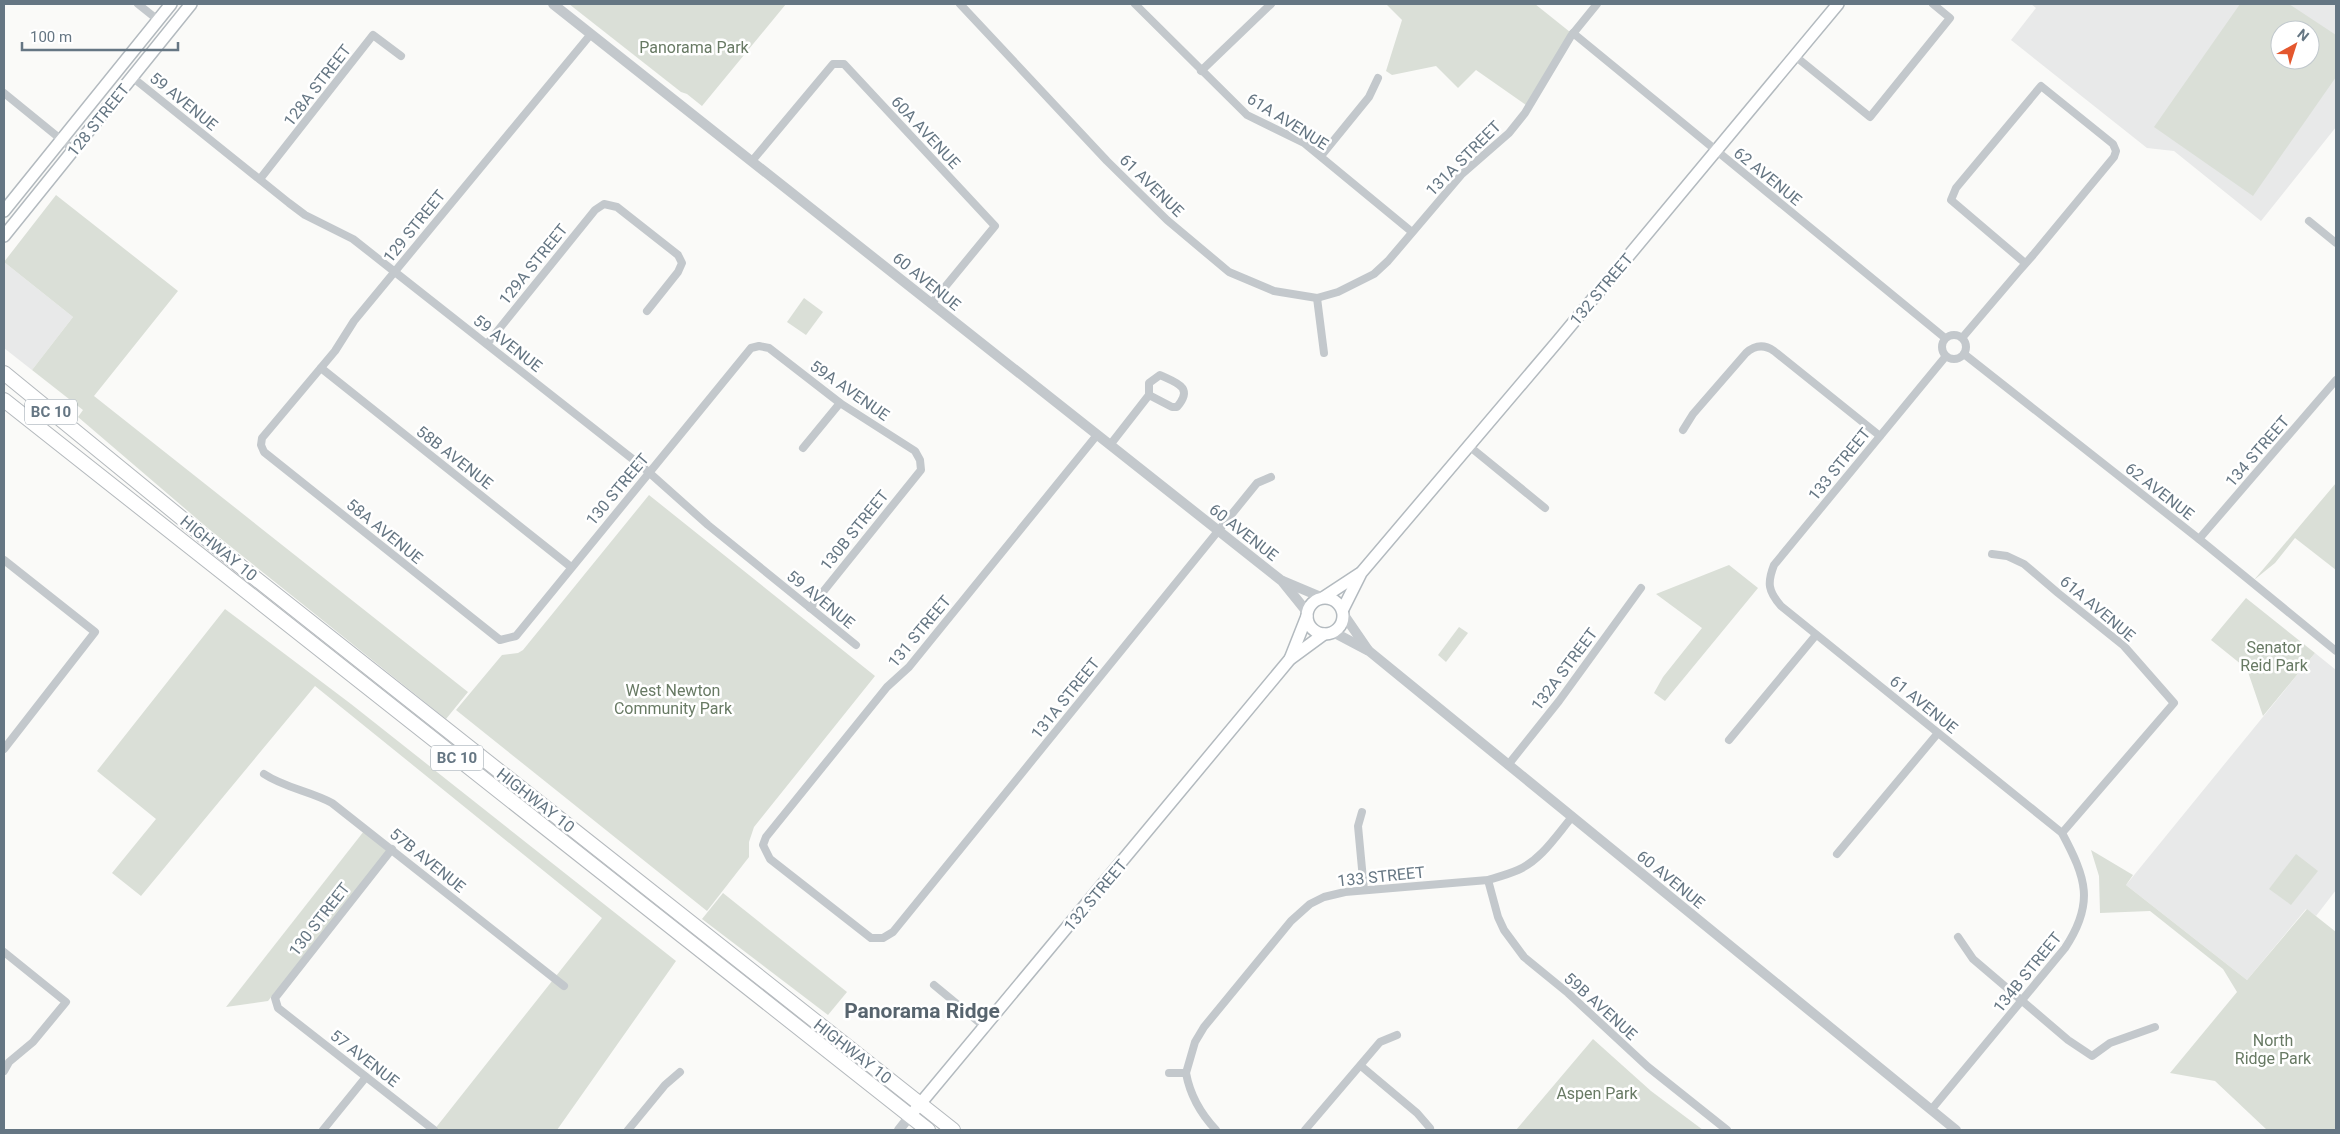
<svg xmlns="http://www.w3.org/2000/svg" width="2340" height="1134" font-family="Roboto,sans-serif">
<rect width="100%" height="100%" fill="#fafaf8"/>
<g fill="#e8e9e9" fill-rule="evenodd">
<path d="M2031,4H2336V127L2261,221L2174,151L2147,148L2011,40L2036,8ZM2280,30H2310V60H2280Z"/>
<path d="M4,262L73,317L32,370L4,348Z"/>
<path d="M2315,653L2336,670V890L2316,916L2306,909L2247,980L2126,885Z"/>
</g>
<g fill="#dadfd7" fill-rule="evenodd">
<path d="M569,4H786L702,106L687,94L681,92Z"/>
<path d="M1386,4H1535L1570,32L1526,105L1476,70L1458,88L1436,66L1392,75L1386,71L1402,20Z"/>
<path d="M2240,4H2289L2336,35V77L2253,196L2154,127ZM2280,30H2310V60H2280Z"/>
<path d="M56,195L178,291L94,396L468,692L446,719L210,530L78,417L83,410L32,370L73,317L4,262Z"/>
<path d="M804,298L823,312L806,335L787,322Z"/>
<path d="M2336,483V570L2295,538L2275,563L2254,580Z"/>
<path d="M649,495L875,676L754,827L749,842V857L707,911L456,710L502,655L518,653L523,650Z"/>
<path d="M1729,565L1758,588L1665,701L1654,693L1663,677L1702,628L1656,594Z"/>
<path d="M2246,598L2315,653L2263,716L2247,669L2211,640Z"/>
<path d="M225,609L351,704L676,961L557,1130H434L602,918L315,686L141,896L112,873L156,819L97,771Z"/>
<path d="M1459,627L1468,633L1446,662L1438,655Z"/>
<path d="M364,831L388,850L382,861L268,1001L226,1007Z"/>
<path d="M2091,850L2133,875L2126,885L2247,980L2307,909L2336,932V1130H2267L2215,1081L2170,1073L2237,992L2223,969L2150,911L2100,913L2099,876Z"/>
<path d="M2296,854L2318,871L2291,905L2269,889Z"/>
<path d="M723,893L847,992L828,1015L702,919Z"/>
<path d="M1593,1039L1651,1091L1703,1130H1516Z"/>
</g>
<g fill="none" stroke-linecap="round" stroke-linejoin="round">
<g stroke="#b3babf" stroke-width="14">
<g id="secondary">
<path d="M4,211L171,4"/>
<path d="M4,236L191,4"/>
<path d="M1324,597L1359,574"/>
<circle cx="1325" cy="616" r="18"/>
<path d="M1343,609L1361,573L1557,342L1838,4"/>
<path d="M1290,659L1307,616"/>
<path d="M910,1116L1290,659L1324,634"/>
</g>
</g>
<g stroke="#b4b9bd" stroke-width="16">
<g id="trunk">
<path d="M4,373L250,574L953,1130"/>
<path d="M4,400L928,1130"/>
</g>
</g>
<g stroke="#c3c8cc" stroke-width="8">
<path d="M138,4L158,20"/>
<path d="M960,4L1107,161L1167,220L1229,272L1274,291L1317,298L1338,292L1374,274L1388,261L1462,174L1509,133L1525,113L1571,36L1597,4"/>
<path d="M1135,4L1247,115L1304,143L1412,232"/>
<path d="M1573,33L1945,338"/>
<path d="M591,34L354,321L335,351L262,438L261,445L264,452L500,640L516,636L751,348L759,346L769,348L840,403L915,451L920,460L921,470L810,608"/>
<path d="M1795,56L1870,117L1950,18L1933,4"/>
<path d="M1201,71L1271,4"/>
<path d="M132,77L289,203L305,215L353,239L400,276L644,468L708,525L856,645"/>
<path d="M4,93L74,150"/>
<path d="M1321,156L1369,97L1378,78"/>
<path d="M752,161L833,64H844L995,226L931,304"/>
<path d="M260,179L373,35L401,56"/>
<path d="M2309,221L2336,243"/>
<path d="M1317,298L1324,353"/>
<circle cx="1954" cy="347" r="12"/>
<path d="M1962,338L2019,271L2033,255L2114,157L2116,151L2113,144L2041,86L1956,188L1951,200L2025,263"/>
<path d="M487,344L595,210L604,204L617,207L678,255L682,263L678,272L647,311"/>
<path d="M1964,354L2199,539L2336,651"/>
<path d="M321,368L571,567"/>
<path d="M1683,430L1693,414L1746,353C1755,345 1764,344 1774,351L1880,436"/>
<path d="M1097,435L909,667L887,687L766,837L763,845L770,859L871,938H883L893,932L1257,483L1271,477"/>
<path d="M1110,445L1149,395V383L1160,375C1177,383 1194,387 1177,407H1172L1149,395"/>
<path d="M1469,446L1545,508"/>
<path d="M803,448L840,403"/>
<path d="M2199,539L2336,380"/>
<path d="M1992,554L2007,556L2024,564L2058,593L2124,646L2174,703L2062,833"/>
<path d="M4,560L95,632L4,749"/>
<path d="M1729,740L1816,635"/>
<path d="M1508,765L1559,701L1641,588"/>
<path d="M264,774C285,788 310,791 332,803L564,986"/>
<path d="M1362,812L1358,826L1364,890"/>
<path d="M392,849L275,998L278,1008L434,1130"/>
<path d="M1837,854L1938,733"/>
<path d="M1488,880L1498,917L1504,930L1524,957L1568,993L1648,1067L1727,1130"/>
<path d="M1958,937L1973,959L2068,1040L2092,1056L2110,1043L2155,1027"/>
<path d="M4,952L66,1002L33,1042L9,1062L4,1071"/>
<path d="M934,985L986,1028"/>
<path d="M1361,1066L1417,1113L1430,1128"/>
<path d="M1169,1073H1186L1195,1042L1204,1027L1291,921L1310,904L1324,897L1345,892L1488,880C1498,877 1509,874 1518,870C1541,860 1556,836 1572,817"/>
<path d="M1186,1073C1190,1095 1200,1113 1216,1130"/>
<path d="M1931,1110L2065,948C2095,903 2086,878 2062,833L1781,606C1768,591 1767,583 1774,565L1946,356"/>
<path d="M323,1130L366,1077"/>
<path d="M628,1130L665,1085L680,1072"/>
<path d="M1305,1130L1380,1042L1397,1035"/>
</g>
<g stroke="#c3c8cc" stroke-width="10">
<path d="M553,4L1282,581L1307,612"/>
<path d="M1283,581L1321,597"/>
<path d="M1344,615L1368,650"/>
<path d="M1333,632L1369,651L1956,1130"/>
<path d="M899,1130L910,1116"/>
</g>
<use href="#secondary" stroke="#fff" stroke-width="11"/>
<use href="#trunk" stroke="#fff" stroke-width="14"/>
</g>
<g text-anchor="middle" stroke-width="5" stroke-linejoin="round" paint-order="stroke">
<g fill="#fff" stroke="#939fa8" stroke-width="1">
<rect x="25" y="399.5" width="52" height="25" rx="4"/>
<rect x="431" y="745.5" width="52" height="25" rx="4"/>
</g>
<g font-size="15" font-weight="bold" fill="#657683">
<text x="51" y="417">BC 10</text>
<text x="457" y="763">BC 10</text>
</g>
<g font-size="16" fill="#687a64" stroke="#fff">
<text x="694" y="53">Panorama Park</text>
<text x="2274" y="653">Senator<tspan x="2274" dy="18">Reid Park</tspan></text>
<text x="673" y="696">West Newton<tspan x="673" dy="18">Community Park</tspan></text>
<text x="2273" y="1046">North<tspan x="2273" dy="18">Ridge Park</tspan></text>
<text x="1597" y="1099">Aspen Park</text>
</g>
<g font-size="16" fill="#657683" stroke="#fff">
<text transform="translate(317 85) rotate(-52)" y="6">128A STREET</text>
<text transform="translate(184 101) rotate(39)" y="6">59 AVENUE</text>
<text transform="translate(98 120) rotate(-51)" y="6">128 STREET</text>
<text transform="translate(1288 121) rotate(32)" y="6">61A AVENUE</text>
<text transform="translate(926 132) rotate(47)" y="6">60A AVENUE</text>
<text transform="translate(1463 158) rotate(-45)" y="6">131A STREET</text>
<text transform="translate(1768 176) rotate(39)" y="6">62 AVENUE</text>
<text transform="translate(1152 185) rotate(44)" y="6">61 AVENUE</text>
<text transform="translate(414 226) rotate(-51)" y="6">129 STREET</text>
<text transform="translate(533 264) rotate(-51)" y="6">129A STREET</text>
<text transform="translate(927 281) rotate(39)" y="6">60 AVENUE</text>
<text transform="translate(1601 289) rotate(-50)" y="6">132 STREET</text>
<text transform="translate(508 343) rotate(38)" y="6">59 AVENUE</text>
<text transform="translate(850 390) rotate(35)" y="6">59A AVENUE</text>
<text transform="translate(2257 451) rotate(-49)" y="6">134 STREET</text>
<text transform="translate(455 457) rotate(38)" y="6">58B AVENUE</text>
<text transform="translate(1839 464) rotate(-51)" y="6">133 STREET</text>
<text transform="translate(617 489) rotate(-50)" y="6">130 STREET</text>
<text transform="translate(2160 491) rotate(38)" y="6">62 AVENUE</text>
<text transform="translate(854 530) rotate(-51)" y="6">130B STREET</text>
<text transform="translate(385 531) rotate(39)" y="6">58A AVENUE</text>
<text transform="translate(1244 532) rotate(38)" y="6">60 AVENUE</text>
<text transform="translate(219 548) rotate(39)" y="6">HIGHWAY 10</text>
<text transform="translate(821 599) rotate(39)" y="6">59 AVENUE</text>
<text transform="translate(2098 608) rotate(40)" y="6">61A AVENUE</text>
<text transform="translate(919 631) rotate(-50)" y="6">131 STREET</text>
<text transform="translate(1564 669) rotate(-53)" y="6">132A STREET</text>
<text transform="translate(1065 698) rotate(-51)" y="6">131A STREET</text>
<text transform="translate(1924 704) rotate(39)" y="6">61 AVENUE</text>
<text transform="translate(536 800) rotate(38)" y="6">HIGHWAY 10</text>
<text transform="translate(428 860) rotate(39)" y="6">57B AVENUE</text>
<text transform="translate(1381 876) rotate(-6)" y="6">133 STREET</text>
<text transform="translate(1671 879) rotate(39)" y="6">60 AVENUE</text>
<text transform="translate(1095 895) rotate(-50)" y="6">132 STREET</text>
<text transform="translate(319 919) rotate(-52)" y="6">130 STREET</text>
<text transform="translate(2027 972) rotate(-51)" y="6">134B STREET</text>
<text transform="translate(1601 1006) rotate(42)" y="6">59B AVENUE</text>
<text transform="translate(853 1051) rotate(38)" y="6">HIGHWAY 10</text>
<text transform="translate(365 1058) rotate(38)" y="6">57 AVENUE</text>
</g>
<g font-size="21" font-weight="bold" fill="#57646e" stroke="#fff">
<text x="922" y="1018">Panorama Ridge</text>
</g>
</g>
<rect width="2340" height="1134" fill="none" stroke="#657683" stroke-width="10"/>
<g transform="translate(2295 45) rotate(39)"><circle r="24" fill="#ffffff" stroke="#c1c8cd"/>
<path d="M0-4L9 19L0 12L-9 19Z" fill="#e4572e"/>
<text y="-8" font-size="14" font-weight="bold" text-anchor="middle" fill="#657683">N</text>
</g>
<path d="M22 42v8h156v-8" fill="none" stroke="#657683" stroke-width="2.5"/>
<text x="30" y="42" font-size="15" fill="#657683" stroke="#ffffff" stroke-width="4" paint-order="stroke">100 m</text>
</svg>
